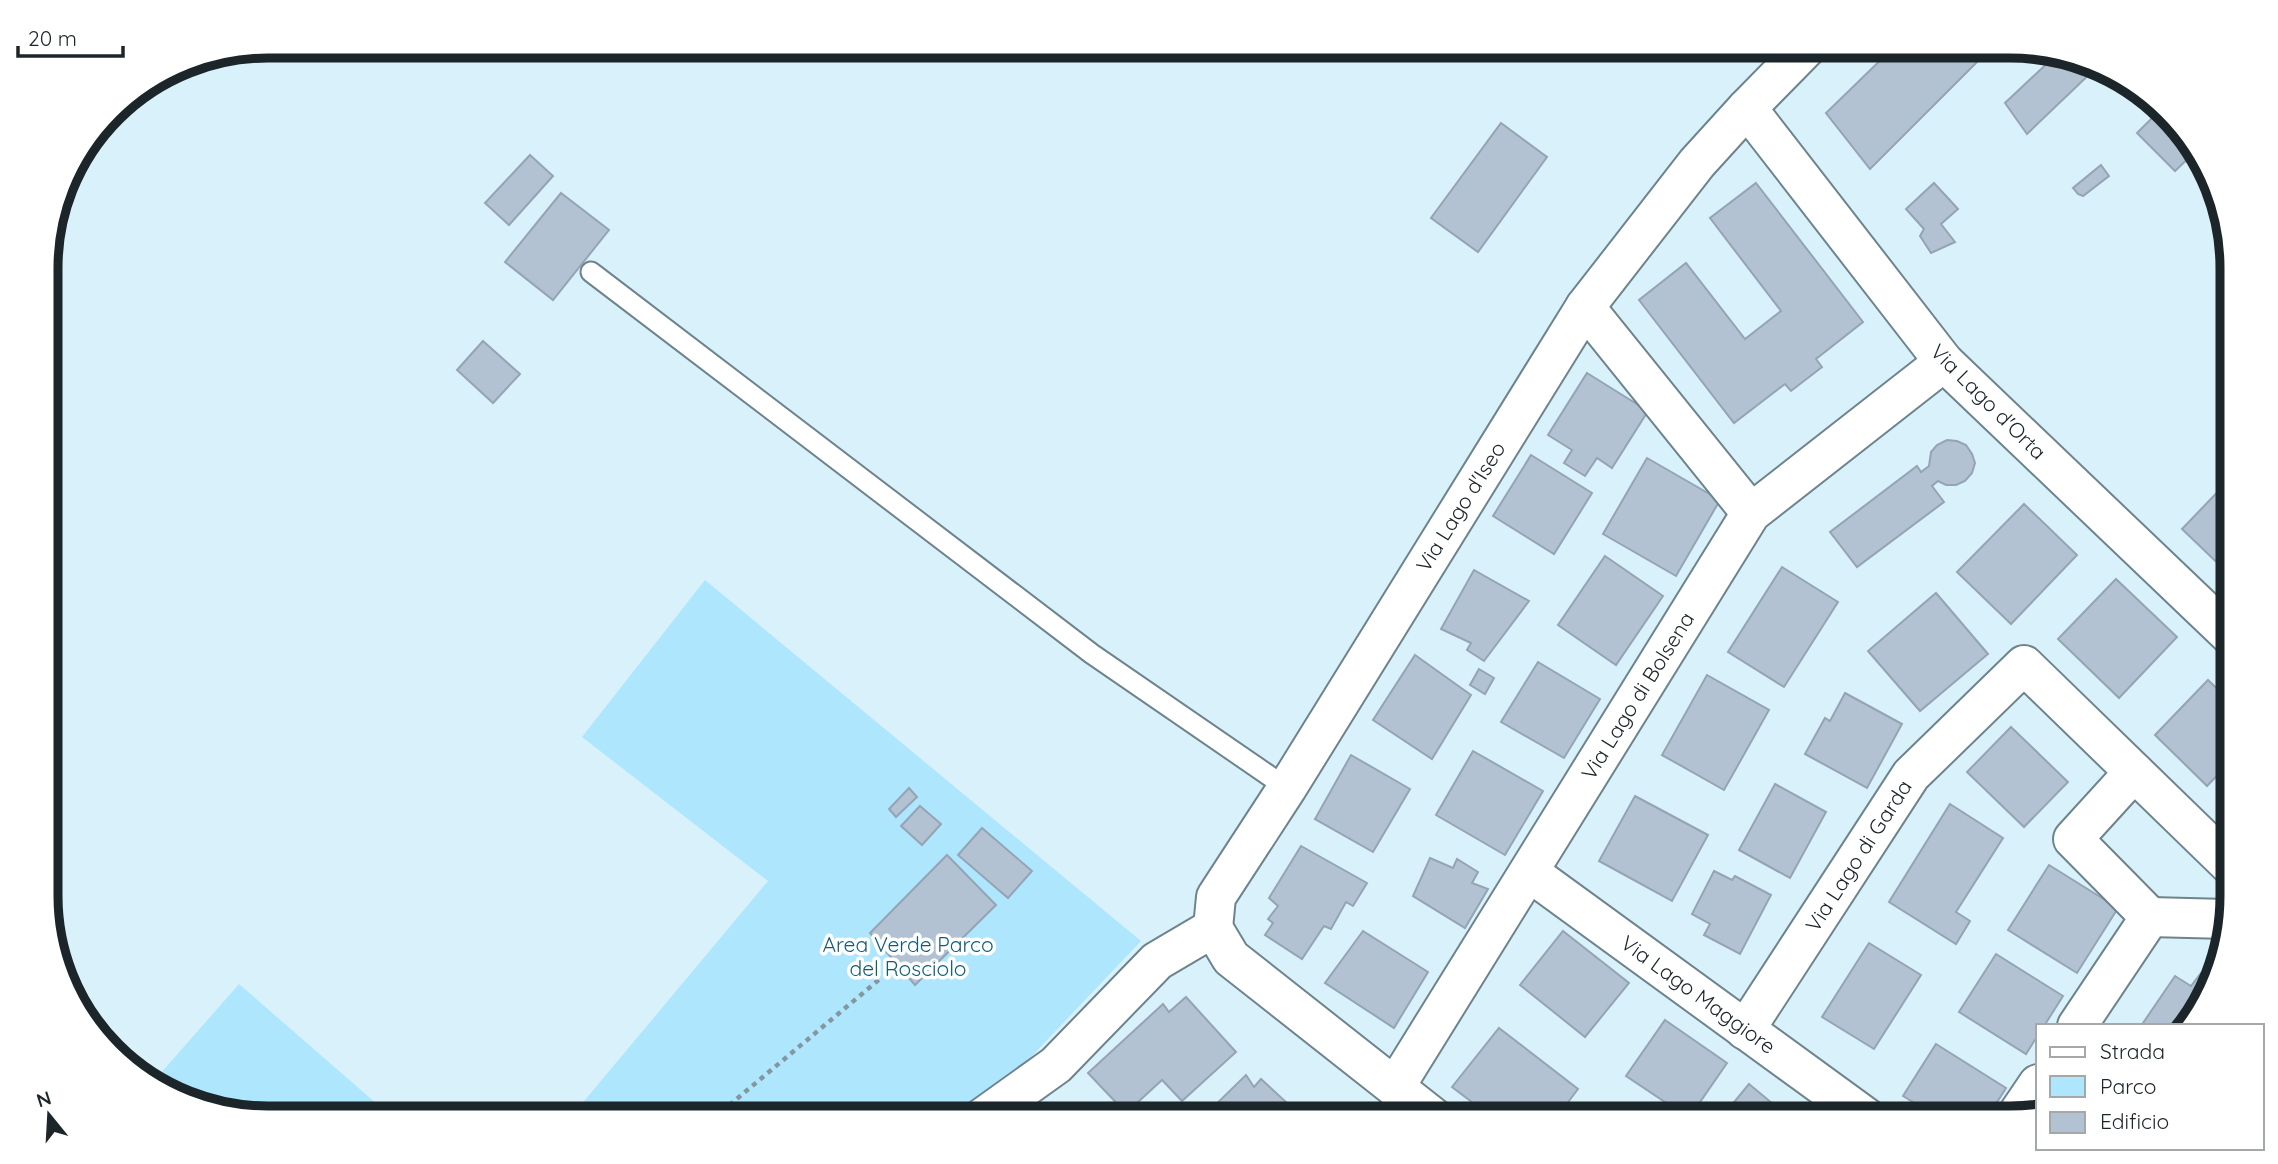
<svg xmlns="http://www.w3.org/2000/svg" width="2278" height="1164" font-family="Quicksand,sans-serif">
<rect width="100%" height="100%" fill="#d9f1fb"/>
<g fill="#aee6fe">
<path d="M705,580L1141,941L1013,1076L955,1118H570L768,881L582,737Z"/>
<path d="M239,984L393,1118H267L170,1096L153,1082Z"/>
</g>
<g fill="#b2c2d2" stroke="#94a4b4" stroke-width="2">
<path d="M1895,46H1993L1870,169L1826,113Z"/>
<path d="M2055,56L2098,66L2027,134L2005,103Z"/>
<path d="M2160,110L2187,133L2195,152L2175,171L2137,133Z"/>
<path d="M1501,123L1547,157L1478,252L1431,218Z"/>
<path d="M530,155L553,176L509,225L485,203Z"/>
<path d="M2101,165L2109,176L2083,196L2078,194L2073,188Z"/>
<path d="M1756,183L1863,322L1816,359L1822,367L1791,391L1785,384L1734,423L1639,300L1686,263L1745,339L1781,311L1710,218Z"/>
<path d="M1934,183L1958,209L1941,224L1955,242L1931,253L1920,236L1924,229L1906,209Z"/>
<path d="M561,193L609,230L553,300L505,262Z"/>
<path d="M483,341L520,374L493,403L457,370Z"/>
<path d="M1587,373L1648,411L1612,468L1597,458L1585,476L1564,463L1572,450L1548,435Z"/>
<path d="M1947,440L1957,441L1966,445L1972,454L1975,463L1972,473L1965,481L1956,485H1946L1938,481L1932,486L1944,502L1857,567L1830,532L1917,466L1921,472L1929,466L1931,452L1937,445Z"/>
<path d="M1531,455L1592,493L1554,554L1493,516Z"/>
<path d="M1647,458L1720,500L1676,576L1603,534Z"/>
<path d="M2231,478L2232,577L2182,529Z"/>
<path d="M2024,504L2077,555L2011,624L1957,572Z"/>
<path d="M1605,556L1663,596L1616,665L1558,625Z"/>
<path d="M1782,567L1838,602L1784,687L1728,652Z"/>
<path d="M1474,570L1529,601L1484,661L1467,650L1471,643L1441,629Z"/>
<path d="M2116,579L2177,637L2119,698L2058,639Z"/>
<path d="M1936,593L1988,654L1920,711L1868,651Z"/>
<path d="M1415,655L1471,695L1432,759L1373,720Z"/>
<path d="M1538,662L1600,699L1564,758L1501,722Z"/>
<path d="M1479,669L1494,678L1485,694L1470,685Z"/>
<path d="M1707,675L1769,710L1724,790L1662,755Z"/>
<path d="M2208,680L2232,703V760L2207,786L2155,735Z"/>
<path d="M1845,693L1902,724L1867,788L1805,754L1825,718L1830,721Z"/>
<path d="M2011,727L2068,782L2024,827L1967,772Z"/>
<path d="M1473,751L1543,791L1505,855L1436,815Z"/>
<path d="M1351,755L1410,789L1373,852L1315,819Z"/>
<path d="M1775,784L1826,812L1790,878L1739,850Z"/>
<path d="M909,788L917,797L896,817L889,809Z"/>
<path d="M1635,796L1708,835L1672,901L1599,861Z"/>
<path d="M1950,804L2003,838L1956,912L1970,921L1956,944L1889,902Z"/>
<path d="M920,806L941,824L922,845L901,826Z"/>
<path d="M982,828L1032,871L1008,898L958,855Z"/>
<path d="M1301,846L1367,883L1353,906L1346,902L1331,929L1324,926L1302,959L1265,935L1273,923L1268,919L1278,906L1269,898Z"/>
<path d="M947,855L996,905L915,985L870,933Z"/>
<path d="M1430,858L1453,868L1457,859L1478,872L1472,883L1488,889L1465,928L1413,896Z"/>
<path d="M2049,865L2118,908L2077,973L2008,930Z"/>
<path d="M1714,871L1732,880L1735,876L1771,895L1740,954L1704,935L1710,924L1692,914Z"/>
<path d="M1363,931L1428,972L1394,1028L1325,983Z"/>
<path d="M1563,931L1629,983L1585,1037L1520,985Z"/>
<path d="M1869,943L1921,975L1874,1049L1822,1017Z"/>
<path d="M1996,954L2063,996L2044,1026H2038V1035L2026,1054L1959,1012Z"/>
<path d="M2201,973L2213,979L2210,994L2182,1026H2141L2175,976L2191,986Z"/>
<path d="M1186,997L1236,1052L1182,1101L1162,1080L1126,1113L1088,1073L1163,1004L1169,1012Z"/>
<path d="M1665,1020L1727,1063L1689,1118L1626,1076Z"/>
<path d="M1499,1028L1578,1089L1556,1118H1493L1452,1087Z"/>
<path d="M1936,1044L2006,1088L1987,1118H1939L1903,1096Z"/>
<path d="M1246,1075L1254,1087L1261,1079L1286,1102L1271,1118H1214L1209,1111Z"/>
<path d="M1749,1084L1790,1118H1721Z"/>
<path d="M1599,1105L1616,1118H1589Z"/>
</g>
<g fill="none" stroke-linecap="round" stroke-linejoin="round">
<g stroke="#6e848d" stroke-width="23">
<path id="service" d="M591,272L1092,654L1287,788"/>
</g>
<g stroke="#6e848d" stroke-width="42">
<g id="minor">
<path d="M1747,108L1944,362L2232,637"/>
<path d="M1585,307L1751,513"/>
<path d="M2134,772L2073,839L2150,917"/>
<path d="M1529,872L1867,1118"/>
<path d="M2150,917L2227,919"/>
<path d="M1213,928L1216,897L1287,788L1585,307L1697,163L1747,108L1808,46"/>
<path d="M1213,928L1231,958L1434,1118"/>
<path d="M2077,1026L2150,917"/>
<path d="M1745,1030L1911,775L2024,665L2232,867"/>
<path d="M1395,1087L1751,513L1944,362"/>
<path d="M982,1118L1056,1065L1157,961L1213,928"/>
<path d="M2015,1118L2038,1084"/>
</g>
</g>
<path stroke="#85979e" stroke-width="4.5" stroke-dasharray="5 5" stroke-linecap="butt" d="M714,1118L881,978"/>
<use href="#service" stroke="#fff" stroke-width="19"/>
<use href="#minor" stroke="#fff" stroke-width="38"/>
</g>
<g text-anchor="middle" stroke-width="7" stroke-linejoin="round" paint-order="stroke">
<g font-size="21" fill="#1c2529" stroke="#fff">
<text transform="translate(1988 402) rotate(45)" y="7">Via Lago d'Orta</text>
<text transform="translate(1461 507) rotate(-58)" y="7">Via Lago d'Iseo</text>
<text transform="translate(1638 696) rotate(-58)" y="7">Via Lago di Bolsena</text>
<text transform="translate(1859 856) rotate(-57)" y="7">Via Lago di Garda</text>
<text transform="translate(1698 995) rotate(36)" y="7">Via Lago Maggiore</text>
</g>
<g font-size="21" fill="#0d5e78" stroke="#fff">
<text x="908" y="952">Area Verde Parco<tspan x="908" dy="24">del Rosciolo</tspan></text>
</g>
</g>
<path d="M0 0H2278V1164H0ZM268 58H2010A210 210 0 0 1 2220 268V896A210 210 0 0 1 2010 1106H268A210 210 0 0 1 58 896V268A210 210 0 0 1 268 58Z" fill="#fff" fill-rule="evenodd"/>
<path fill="none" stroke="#1c2529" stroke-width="9" d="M268 58H2010A210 210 0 0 1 2220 268V896A210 210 0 0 1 2010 1106H268A210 210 0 0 1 58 896V268A210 210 0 0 1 268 58Z"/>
<rect x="2036" y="1024" width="228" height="126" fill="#ffffff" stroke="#a4a8a9" stroke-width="2"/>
<rect x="2050" y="1047" width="35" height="10" fill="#ffffff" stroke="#a4a8a9" stroke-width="2"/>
<text x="2100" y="1059" font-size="21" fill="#1c2529">Strada</text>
<rect x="2050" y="1076" width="35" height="21" fill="#aee6fe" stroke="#a4a8a9" stroke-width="2"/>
<text x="2100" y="1094" font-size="21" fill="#1c2529">Parco</text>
<rect x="2050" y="1112" width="35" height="21" fill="#b2c2d2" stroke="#a4a8a9" stroke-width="2"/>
<text x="2100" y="1129" font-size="21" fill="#1c2529">Edificio</text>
<g transform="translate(49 1115) rotate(342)" stroke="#ffffff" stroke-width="5" paint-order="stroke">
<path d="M0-5L12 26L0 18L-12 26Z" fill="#1c2529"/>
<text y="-10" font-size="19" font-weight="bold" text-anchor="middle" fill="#1c2529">N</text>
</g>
<path d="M18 46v10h105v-10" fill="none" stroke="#1c2529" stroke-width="3.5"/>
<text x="28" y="46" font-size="21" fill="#1c2529" stroke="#ffffff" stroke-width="5" paint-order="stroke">20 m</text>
</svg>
